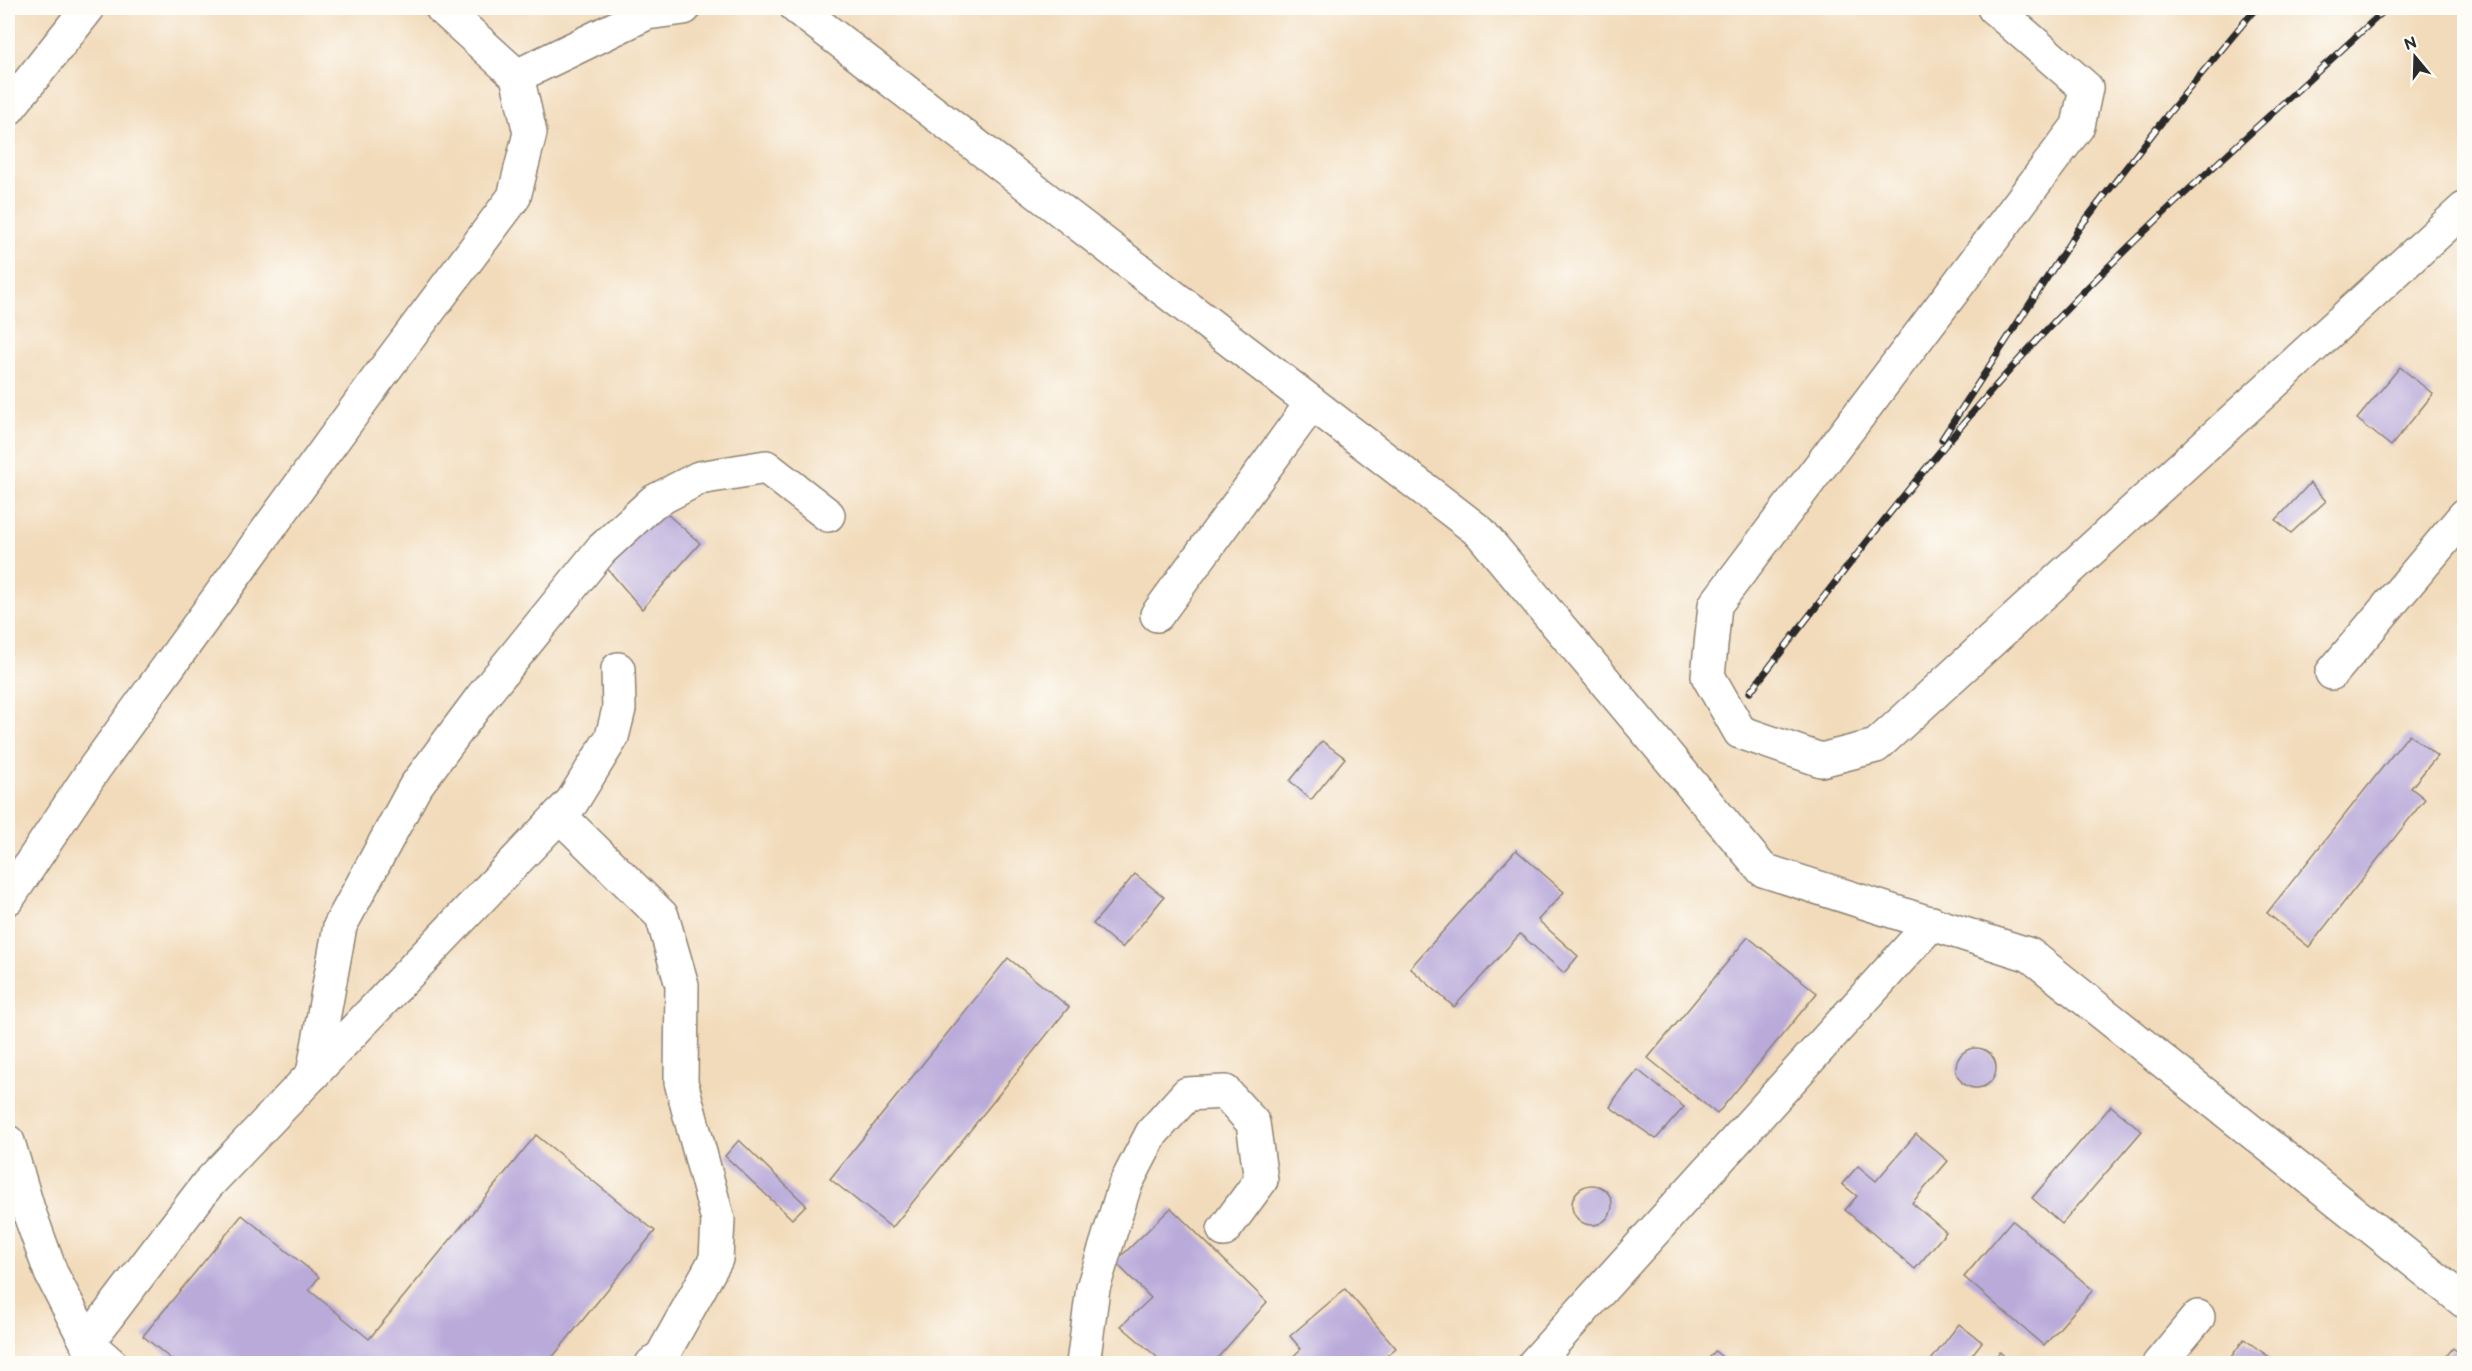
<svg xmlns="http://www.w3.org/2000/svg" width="2472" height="1371" font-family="'Balsamiq Sans',sans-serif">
<rect width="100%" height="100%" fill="#fdfcf7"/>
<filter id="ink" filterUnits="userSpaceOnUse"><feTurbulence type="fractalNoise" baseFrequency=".0167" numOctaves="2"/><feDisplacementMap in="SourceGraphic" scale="12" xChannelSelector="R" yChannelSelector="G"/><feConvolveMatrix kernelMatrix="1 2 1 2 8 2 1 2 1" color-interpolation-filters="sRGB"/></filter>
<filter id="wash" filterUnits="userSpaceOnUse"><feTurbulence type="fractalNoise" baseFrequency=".008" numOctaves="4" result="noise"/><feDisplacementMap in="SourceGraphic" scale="24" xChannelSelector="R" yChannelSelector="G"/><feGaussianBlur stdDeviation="1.35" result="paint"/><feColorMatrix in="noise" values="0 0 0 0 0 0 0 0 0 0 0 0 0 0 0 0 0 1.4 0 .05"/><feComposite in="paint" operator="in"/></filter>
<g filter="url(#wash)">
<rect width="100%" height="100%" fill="#f2dbbb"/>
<g id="blocks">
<g fill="#b9aada">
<path d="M2400,367L2433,394L2391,446L2357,419Z"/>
<path d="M2310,483L2326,501L2291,533L2276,520Z"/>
<path d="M658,506L700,543L642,609L605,566Z"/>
<path d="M2409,734L2437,756L2411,788L2425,799L2309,947L2267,913Z"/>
<path d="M1322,741L1345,758L1311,800L1290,781Z"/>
<path d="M1516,850L1564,892L1538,920L1578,956L1564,973L1520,934L1454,1007L1410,968Z"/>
<path d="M1135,874L1164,897L1122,948L1093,924Z"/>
<path d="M1748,937L1817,993L1717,1114L1648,1058Z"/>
<path d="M1008,958L1069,1007L892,1228L830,1179Z"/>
<circle cx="1976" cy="1068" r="20"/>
<path d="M1638,1070L1684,1107L1656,1139L1610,1107L1616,1097Z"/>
<path d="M2111,1106L2142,1131L2062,1224L2032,1198Z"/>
<path d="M1916,1134L1948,1161L1912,1203L1946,1232L1915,1269L1845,1210L1857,1196L1842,1184L1858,1166L1876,1181Z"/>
<path d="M536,1135L655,1231L547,1364H265L259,1359L255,1364H177L143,1336L242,1215L319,1277L309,1290L369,1339Z"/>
<path d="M739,1140L806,1205L792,1219L725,1156Z"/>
<circle cx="1592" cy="1205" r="20"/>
<path d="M1171,1208L1267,1302L1212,1364H1153L1158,1358L1121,1326L1151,1298L1115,1262Z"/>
<path d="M2012,1220L2093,1290L2044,1346L1964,1277Z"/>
<path d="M1345,1289L1396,1348L1377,1364H1285L1301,1349L1290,1336Z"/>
<path d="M1959,1324L1982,1342L1965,1364H1928Z"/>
<path d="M2244,1339L2279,1364H2226Z"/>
<path d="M2453,1348L2464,1357V1364H2440Z"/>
<path d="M1715,1351L1730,1364H1704Z"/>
<path d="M2000,1352L2012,1364H1989Z"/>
</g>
</g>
</g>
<g filter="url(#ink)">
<use href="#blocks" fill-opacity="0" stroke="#8e8373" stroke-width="1.5"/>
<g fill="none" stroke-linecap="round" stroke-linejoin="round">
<g stroke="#8e8373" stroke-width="36">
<g id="minor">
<path d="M797,8L1480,532L1763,870L2030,955L2464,1301"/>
<path d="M1994,8L2086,88L2078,126L1715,605L1708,676L1740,732L1821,760L1876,746L2464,209"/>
<path d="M517,76L647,13L684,8"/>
<path d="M8,109L88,8"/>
<path d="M1157,615L1312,403"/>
<path d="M2332,673L2464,516"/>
<path d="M559,815L662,916L682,985L681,1082L718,1220L716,1259L662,1356L652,1364"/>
<path d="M8,898L94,769L379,377L514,197L530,133L517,76L442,8"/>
<path d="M313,1074L340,926L415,787L482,697L601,550L653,502L699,478L766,467L828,515"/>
<path d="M8,1142L28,1209L51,1273L87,1343L111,1364"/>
<path d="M87,1343L207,1185L572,802L612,737L619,709L618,669"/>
<path d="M1083,1364L1093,1288L1125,1185L1152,1133L1187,1094L1225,1092L1253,1123L1261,1180L1224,1230"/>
<path d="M1534,1364L1932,923"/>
<path d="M2159,1364L2198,1317"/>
</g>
</g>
<use href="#minor" stroke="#fff" stroke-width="33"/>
<g stroke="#2b2b2b" stroke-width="7">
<g id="rail">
<path d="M1942,439L2080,227L2168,114L2256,8"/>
<path d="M1750,692C1848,566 1945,437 2055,321C2160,211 2276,111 2387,8"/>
</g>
</g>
<use href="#rail" stroke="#fdfcf7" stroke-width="4.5" stroke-dasharray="14" stroke-linecap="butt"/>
</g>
</g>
<rect width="2472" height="1371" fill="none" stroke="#fdfcf7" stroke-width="30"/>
<g transform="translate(2415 57) rotate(341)" stroke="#fdfcf7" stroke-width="4.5" paint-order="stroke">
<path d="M0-4.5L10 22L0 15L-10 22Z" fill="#2b2b2b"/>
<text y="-9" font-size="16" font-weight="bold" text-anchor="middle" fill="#2b2b2b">N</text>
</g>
</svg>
